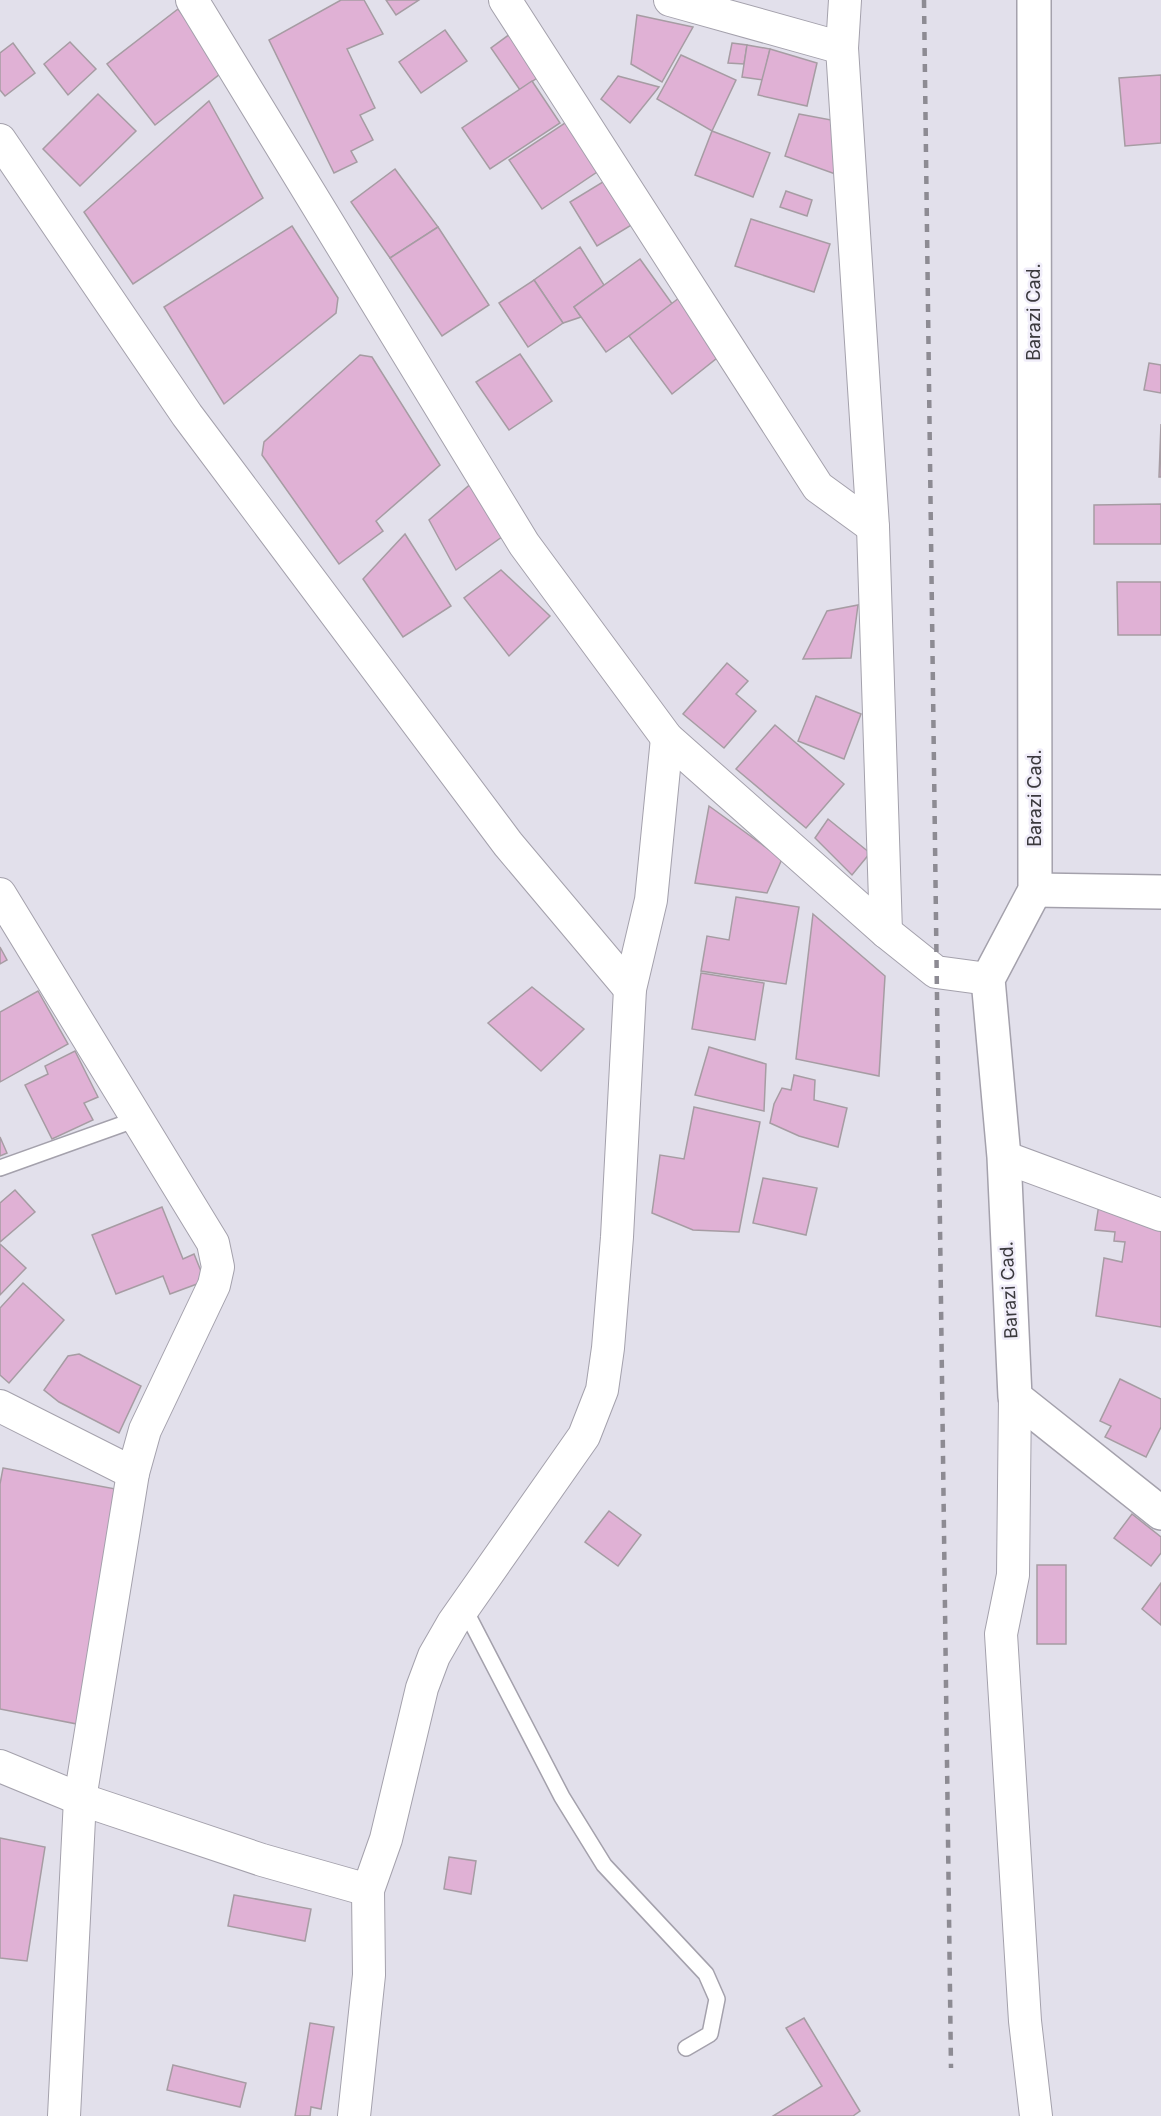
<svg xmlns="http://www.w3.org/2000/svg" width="1161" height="2116" font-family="Inter,sans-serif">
<rect width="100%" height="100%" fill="#e2e0eb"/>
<g fill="#e0b1d5" stroke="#a69ca3" stroke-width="1.5">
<path d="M341,0H364L383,34L347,49L375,108L360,115L373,140L351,151L357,162L334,173L269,40Z"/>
<path d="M386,0H419L396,15Z"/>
<path d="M178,9L225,70L155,125L107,64Z"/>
<path d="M637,15L693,27L662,82L631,64Z"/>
<path d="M445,30L467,61L421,93L399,62Z"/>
<path d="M514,31L544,73L520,90L491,48Z"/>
<path d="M70,42L96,69L68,95L44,64Z"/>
<path d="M13,43L35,73L5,96L0,90V53Z"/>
<path d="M732,43L747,45L744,64L728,63Z"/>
<path d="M747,45L770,49L763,80L742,77Z"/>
<path d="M770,49L817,63L807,106L758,95Z"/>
<path d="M681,55L736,80L712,131L657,99Z"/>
<path d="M1161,75V143L1125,146L1119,78Z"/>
<path d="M618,76L659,87L630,123L601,99Z"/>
<path d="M532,81L560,123L490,169L462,128Z"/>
<path d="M98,94L136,131L80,186L43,149Z"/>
<path d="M209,101L263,198L133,284L84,212Z"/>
<path d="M799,114L842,122L838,175L785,156Z"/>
<path d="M574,117L603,168L542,209L509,160Z"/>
<path d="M712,131L770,153L753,197L695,175Z"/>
<path d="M395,169L438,227L390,258L351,202Z"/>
<path d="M611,177L638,221L597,246L570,202Z"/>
<path d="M786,191L812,200L807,216L780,207Z"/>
<path d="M751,219L830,244L814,292L735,266Z"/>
<path d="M292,226L338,298L336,313L224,404L164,307Z"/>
<path d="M438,227L489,305L442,336L390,258Z"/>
<path d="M580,247L604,285L574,307L581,317L563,323L534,280Z"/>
<path d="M640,259L673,305L606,352L574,307Z"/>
<path d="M534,280L563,323L528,347L499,303Z"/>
<path d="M683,295L722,354L672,394L629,336Z"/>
<path d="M520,354L552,401L509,430L476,382Z"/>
<path d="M360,355L372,357L440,465L376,521L383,531L339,564L262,455L264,442Z"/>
<path d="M1149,363L1161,365V393L1144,390Z"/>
<path d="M1161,424V477H1159Z"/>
<path d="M481,475L513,529L456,570L429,520Z"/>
<path d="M1161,504V544H1094V505Z"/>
<path d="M405,534L451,606L403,637L363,579Z"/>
<path d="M501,570L550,616L509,656L464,598Z"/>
<path d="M1117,582H1161V635H1118Z"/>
<path d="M858,605L851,658L803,659L827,611Z"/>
<path d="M727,663L748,681L736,694L756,711L724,748L683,714Z"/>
<path d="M816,696L861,714L844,759L798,741Z"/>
<path d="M775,725L844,784L806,828L736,769Z"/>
<path d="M709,806L782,859L767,893L695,883Z"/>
<path d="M828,819L870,853L852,875L815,838Z"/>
<path d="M736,897L799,907L786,984L701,971L707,936L729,940Z"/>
<path d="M813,914L885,976L879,1076L796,1059Z"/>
<path d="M0,947L7,960L0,964Z"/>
<path d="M701,973L764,983L755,1040L692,1029Z"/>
<path d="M532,987L584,1029L541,1071L488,1023Z"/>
<path d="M38,991L68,1044L0,1082V1012Z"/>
<path d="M709,1047L766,1064L764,1111L695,1095Z"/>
<path d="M75,1051L98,1097L84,1103L93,1120L52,1139L25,1085L48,1074L45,1066Z"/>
<path d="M794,1075L815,1080L814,1100L847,1108L838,1147L799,1136L770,1123L774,1104L782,1088L791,1090Z"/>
<path d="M694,1107L760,1122L739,1232L693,1230L652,1213L660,1155L684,1159Z"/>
<path d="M0,1137L7,1153L0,1156Z"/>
<path d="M763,1178L817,1188L806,1235L753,1223Z"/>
<path d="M15,1190L35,1212L0,1242V1203Z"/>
<path d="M1099,1204L1161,1229V1327L1096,1316L1104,1258L1122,1262L1125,1242L1114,1241L1115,1232L1095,1230Z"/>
<path d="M162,1207L183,1259L194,1254L205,1281L170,1294L163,1276L116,1294L92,1235Z"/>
<path d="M0,1244L26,1268L0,1295Z"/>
<path d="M23,1283L64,1320L9,1383L0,1375V1308Z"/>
<path d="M79,1354L141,1386L119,1433L59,1402L44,1390L68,1356Z"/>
<path d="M1120,1379L1161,1399V1427L1146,1457L1105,1437L1111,1426L1100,1421Z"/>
<path d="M3,1468L121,1490L77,1724L0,1709V1484Z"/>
<path d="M609,1511L641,1535L618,1566L585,1542Z"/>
<path d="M1132,1514L1161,1537V1553L1151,1566L1114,1538Z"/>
<rect x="1037" y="1565" width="29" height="79"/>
<path d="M1161,1583V1625L1142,1609Z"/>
<path d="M0,1838L45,1847L27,1961L0,1958Z"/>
<path d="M449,1857L476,1861L471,1894L444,1889Z"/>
<path d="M234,1895L311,1909L305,1941L228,1926Z"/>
<path d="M804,2018L860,2111L853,2116H773L822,2086L786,2028Z"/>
<path d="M310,2023L334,2027L321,2109L311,2107L310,2116H295Z"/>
<path d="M173,2065L246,2083L240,2107L167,2090Z"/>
</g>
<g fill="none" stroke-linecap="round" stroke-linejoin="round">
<g stroke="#a4a1ac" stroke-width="18">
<g id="service">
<path d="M0,1168L137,1119"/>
<path d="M463,1606L562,1797L604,1865L706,1974L717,1999L710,2034L686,2048"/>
</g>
</g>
<g stroke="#a4a1ac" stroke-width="34">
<g id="minor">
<path d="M192,0L524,544L667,738L886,932L936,972L988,979"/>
<path d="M505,0L818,487L873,527"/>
<path d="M670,0L842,48"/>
<path d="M845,0L842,48L873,527L886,932"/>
<path d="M0,140L187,415L508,844L630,989"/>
<path d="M0,894L213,1243L218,1267L214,1285L145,1430L133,1473L80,1799L64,2116"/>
<path d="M1004,1157L1161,1215"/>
<path d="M1015,1397L1013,1575L1001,1634L1025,2021L1036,2116"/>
<path d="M0,1406L133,1473"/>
<path d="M0,1766L80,1799L262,1860L368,1890"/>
<path d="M354,2116L369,1975L368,1890L386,1839L422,1688L434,1656L453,1623L584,1436L602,1390L608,1348L617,1237L630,989L651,900L667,738"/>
</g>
</g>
<g stroke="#a4a1ac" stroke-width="36">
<g id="tertiary">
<path d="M1034,0L1035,890L988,979L1004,1157L1015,1397L1161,1513"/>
<path d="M1035,890L1161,892"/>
</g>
</g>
<use href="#service" stroke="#fff" stroke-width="15"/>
<use href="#minor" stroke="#fff" stroke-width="32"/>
<use href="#tertiary" stroke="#fff" stroke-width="33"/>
<path stroke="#8d8b93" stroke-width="4.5" stroke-dasharray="8 8" stroke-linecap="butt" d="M924,0L951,2068"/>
</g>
<g text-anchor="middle" stroke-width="5" stroke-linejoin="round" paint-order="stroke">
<g font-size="18" fill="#3a393d" stroke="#f0edf9">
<text transform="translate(1034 312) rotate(-90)" y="6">Barazi Cad.</text>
<text transform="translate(1035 798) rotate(-90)" y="6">Barazi Cad.</text>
<text transform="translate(1009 1290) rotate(-93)" y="6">Barazi Cad.</text>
</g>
</g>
</svg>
